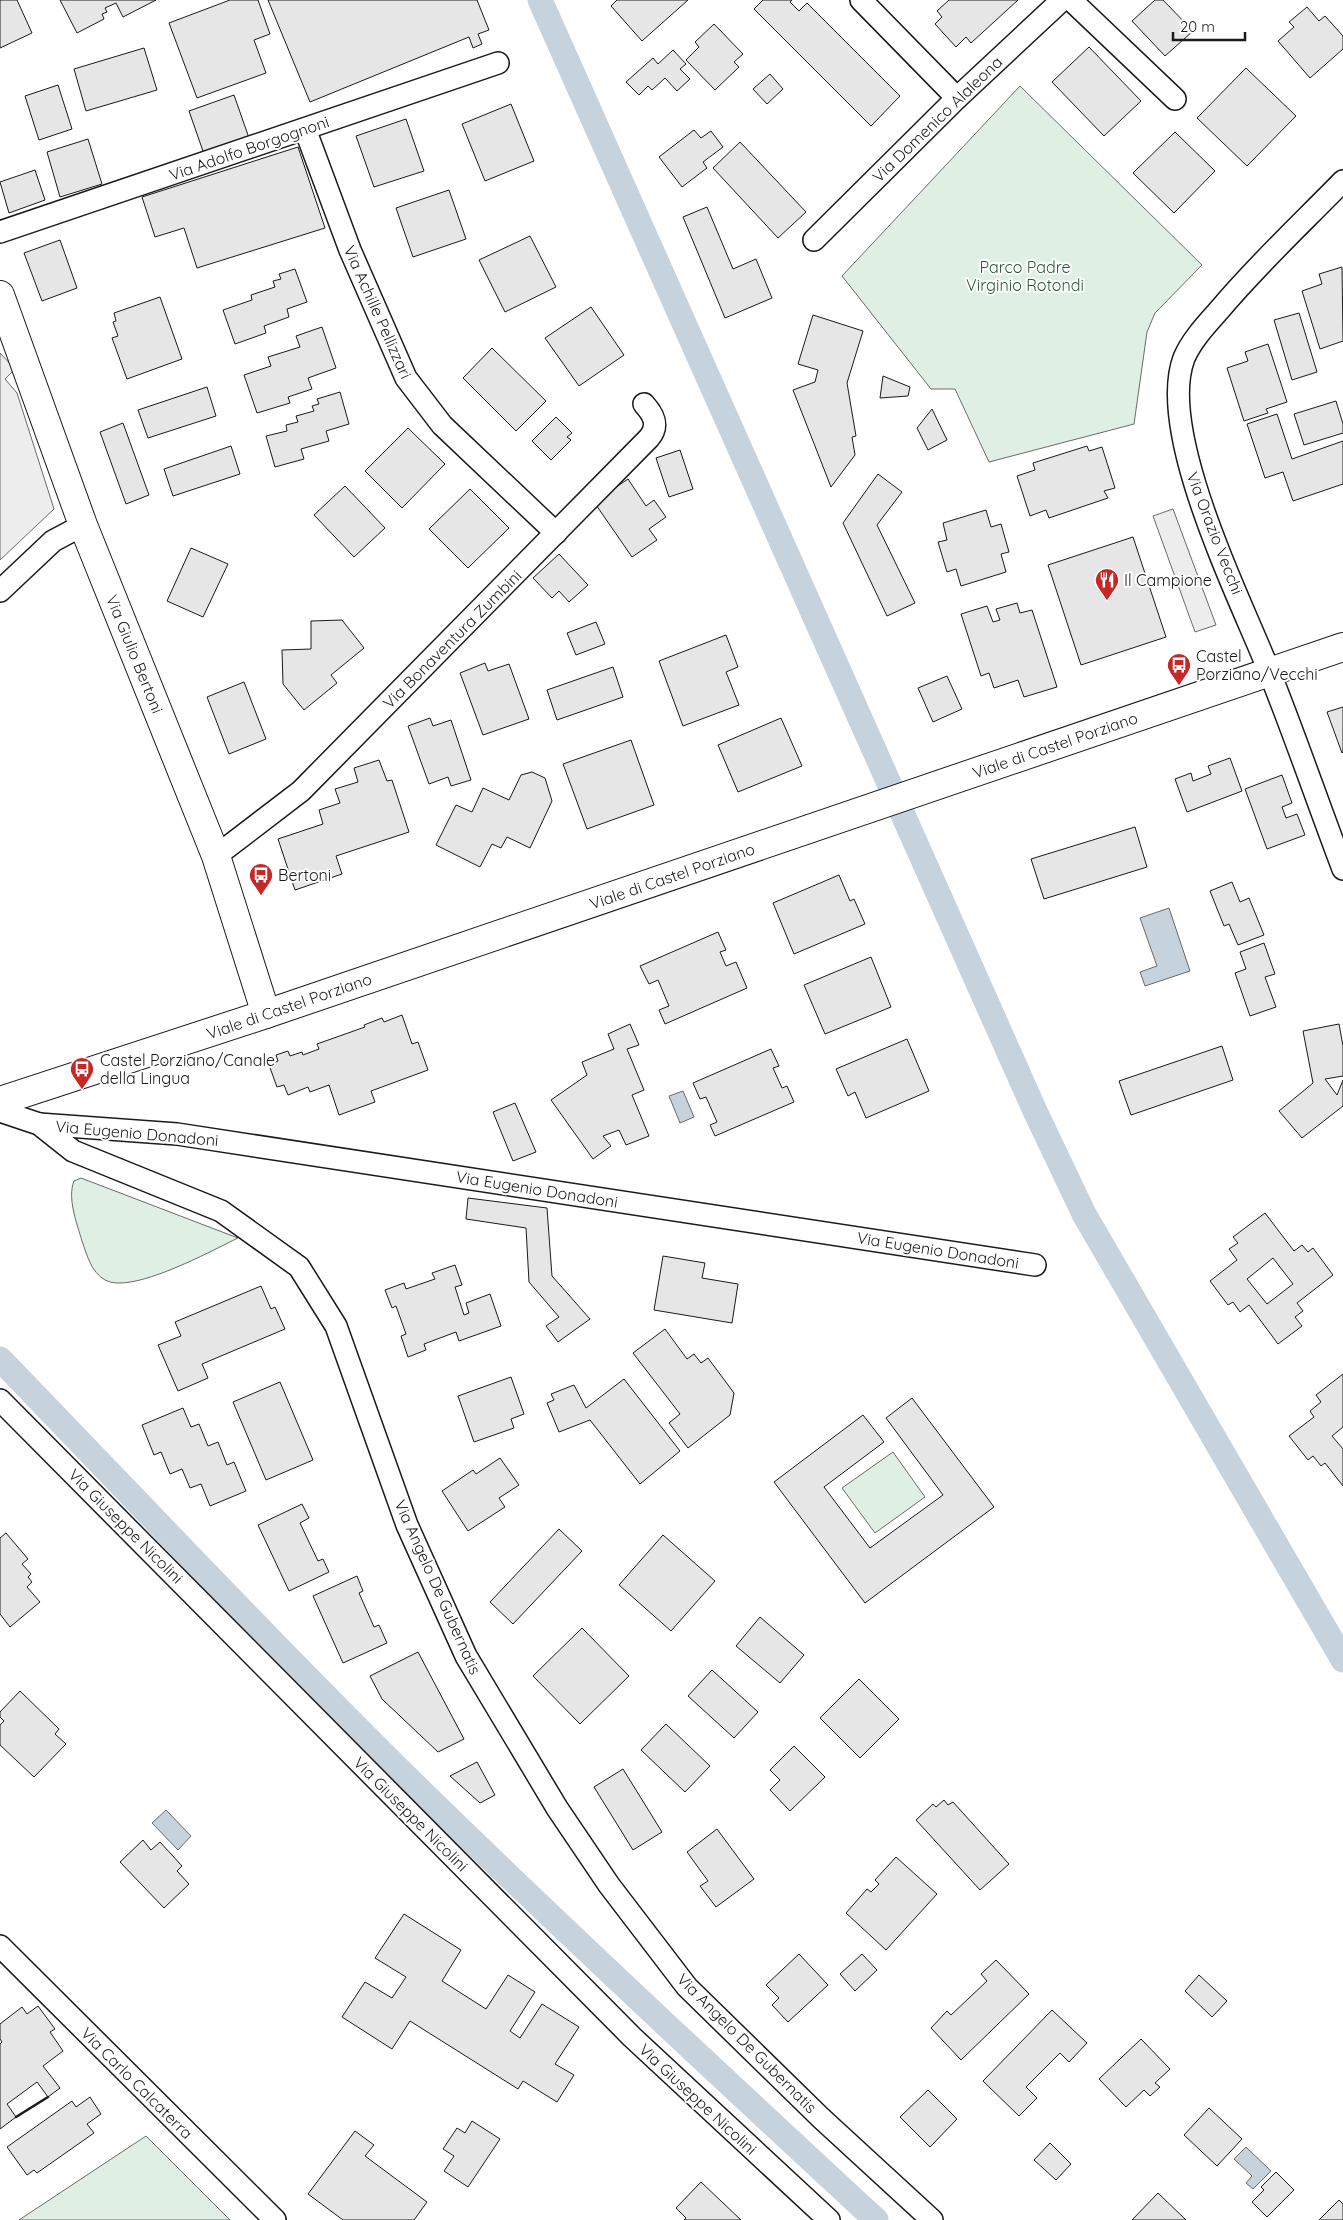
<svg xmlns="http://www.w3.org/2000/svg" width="1343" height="2220" font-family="Quicksand,sans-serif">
<rect width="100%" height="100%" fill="#fff"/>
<g fill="#e0efe3" stroke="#6a6a6a">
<path d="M1020,86L1202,265L1155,313L1147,332L1134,424L989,462L955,389H931L842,276Z"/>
<path d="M81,1178L238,1238C211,1251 131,1295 105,1280C91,1272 87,1255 82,1241C77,1224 67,1198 74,1181Z"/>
<path d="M893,1452L925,1497L875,1533L842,1488Z"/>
<path d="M146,2136L230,2220H19Z"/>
</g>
<g fill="#ededed" stroke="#6a6a6a">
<path d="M0,353L15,369L5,379L17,393L54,509L0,560Z"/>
<path d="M1173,509L1216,625L1195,632L1153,516Z"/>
</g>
<g fill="#c6d2dc" stroke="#6a6a6a">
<path d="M1169,908L1190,971L1145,986L1140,972L1157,966L1140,918Z"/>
<path d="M683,1091L694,1117L680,1123L669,1096Z"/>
<path d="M166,1810L191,1836L178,1850L152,1823Z"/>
<path d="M1246,2147L1271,2171L1253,2189L1246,2183L1252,2176L1234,2159Z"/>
</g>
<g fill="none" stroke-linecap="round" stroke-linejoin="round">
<g stroke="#c6d2dc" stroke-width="25">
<path d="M540,0L1035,1111L1084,1214L1343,1660"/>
<path d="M0,1359C143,1507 284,1657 431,1801C577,1943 727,2082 876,2220"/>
</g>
</g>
<g fill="#e6e6e6" stroke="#1a1a1a" fill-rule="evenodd">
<path d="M0,0H17L32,33L0,48Z"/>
<path d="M60,0H156L123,17L116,3L105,8L107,12L102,14L104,19L77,33Z"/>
<path d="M230,0H258L270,34L254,40L266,73L197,98L169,23Z"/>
<path d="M268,0H477L489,30L478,34L482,44L473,48L469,37L310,102Z"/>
<path d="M617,0H688L642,41L611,6Z"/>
<path d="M763,0H792L790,2L799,11L807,3L900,96L871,126L754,9Z"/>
<path d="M949,0H1018L971,43L966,37L956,47L935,24L942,17L937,11Z"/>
<path d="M1155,0H1163L1193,31L1165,56L1132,21Z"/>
<path d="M1307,7L1319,21L1325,16L1343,36V49L1310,78L1278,41L1294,27L1289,22Z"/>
<path d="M714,24L743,54L734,62L739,67L715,90L686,60L699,47L695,42Z"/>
<path d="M1089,47L1141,101L1104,136L1052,82Z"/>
<path d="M144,48L157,90L86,111L74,69Z"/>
<path d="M673,50L686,64L680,69L690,79L677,91L665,78L652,90L648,86L639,95L626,82L653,58L658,64Z"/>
<path d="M1246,68L1296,116L1247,166L1197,118Z"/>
<path d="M770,74L783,89L767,104L753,89Z"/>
<path d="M58,85L72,129L39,140L25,96Z"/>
<path d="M234,95L249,138L204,154L189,111Z"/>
<path d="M511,104L534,161L485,181L462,124Z"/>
<path d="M406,119L424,171L374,187L356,136Z"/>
<path d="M694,130L701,138L711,131L723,147L703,162L707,168L682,187L659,157Z"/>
<path d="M1175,132L1215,171L1174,213L1133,173Z"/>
<path d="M88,139L102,184L60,197L47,152Z"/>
<path d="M740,142L806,212L778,238L713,168Z"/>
<path d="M298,147L325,228L197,268L184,228L155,237L142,197Z"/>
<path d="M35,170L45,200L9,213L0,182Z"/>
<path d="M449,190L466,239L413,257L396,208Z"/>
<path d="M707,207L733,269L756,259L772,298L725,318L683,217Z"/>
<path d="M530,236L556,287L505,312L479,260Z"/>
<path d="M60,240L77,288L42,301L24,253Z"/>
<path d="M1342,267L1343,341L1320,349L1302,291L1322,284L1319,274Z"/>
<path d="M295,269L307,302L287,309L289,317L264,326L266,333L235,344L223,310L252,300L251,295L275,287L273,281L281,279L279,274Z"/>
<path d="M160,297L182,359L127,379L112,338L118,336L113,322L116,321L114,313Z"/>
<path d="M591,307L624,355L579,386L545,338Z"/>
<path d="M1299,313L1317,372L1292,380L1274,320Z"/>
<path d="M813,315L863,331L847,383L856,436L852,437L855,455L831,487L793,390L815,382L818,370L798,364Z"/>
<path d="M322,327L336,368L308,378L312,389L288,397L290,403L257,413L244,375L271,366L268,357L300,347L296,336Z"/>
<path d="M1268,344L1287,402L1266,409L1268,413L1244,421L1227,368L1248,361L1245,352Z"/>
<path d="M492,348L546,401L516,431L463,378Z"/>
<path d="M883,376L910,387L908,396L880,398Z"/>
<path d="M207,387L216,416L148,438L138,410Z"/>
<path d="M340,392L349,424L326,431L329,441L301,449L304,459L275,467L266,436L287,431L286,425L298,422L296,416L314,411L312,406L319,404L317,399Z"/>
<path d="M1336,401L1343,424V433L1304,445L1294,414Z"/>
<path d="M932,409L947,440L928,450L917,428Z"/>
<path d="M1277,414L1292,459L1343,441V484L1293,501L1283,472L1265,478L1247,424Z"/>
<path d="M556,417L572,433L567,437L571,440L551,460L532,441Z"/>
<path d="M123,423L149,495L126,504L100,432Z"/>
<path d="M408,428L445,464L402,508L365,471Z"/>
<path d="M231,446L240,474L173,496L164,469Z"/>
<path d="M1087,446L1089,451L1102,447L1115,488L1104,491L1108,498L1049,518L1046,510L1030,516L1017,476L1035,470L1033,463Z"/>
<path d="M680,450L693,489L669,497L656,458Z"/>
<path d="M878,474L902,492L877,525L915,603L887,616L843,523Z"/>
<path d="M628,479L646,506L654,500L666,517L649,529L657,540L632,557L594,502Z"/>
<path d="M345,486L385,528L354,557L314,515Z"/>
<path d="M470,489L509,528L468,568L429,529Z"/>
<path d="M986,510L991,527L1001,524L1009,552L1001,554L1006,572L961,586L956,569L947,572L938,542L947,540L943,523Z"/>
<path d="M1133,537L1166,637L1081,665L1048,565Z"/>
<path d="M191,548L228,564L203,617L167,601Z"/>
<path d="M559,554L588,585L569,602L559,591L552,598L533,578Z"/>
<path d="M1017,603L1020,613L1032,610L1057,687L1024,697L1018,680L994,688L989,673L981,676L961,614L987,606L993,622L1000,620L996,609Z"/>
<path d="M342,620L364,648L331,675L337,683L304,710L283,684L282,650L311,649V621Z"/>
<path d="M596,622L605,644L576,655L567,633Z"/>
<path d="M726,635L738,667L726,672L739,705L683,726L659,661Z"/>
<path d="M485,663L488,671L509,664L529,719L483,735L460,673Z"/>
<path d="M613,667L623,697L557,720L547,690Z"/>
<path d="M947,676L962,709L933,722L918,688Z"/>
<path d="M244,682L266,739L229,754L207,697Z"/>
<path d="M1343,707V752L1342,753L1327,712Z"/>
<path d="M430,718L433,726L451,720L471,780L451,786L448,777L429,784L408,726Z"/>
<path d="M781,718L802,766L738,792L718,745Z"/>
<path d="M631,740L654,805L587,829L563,764Z"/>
<path d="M1230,758L1242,791L1187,812L1175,779L1191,773L1193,781L1211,774L1208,766Z"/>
<path d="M379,760L387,781L392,780L409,832L336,856L342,874L295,890L278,839L323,824L319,810L340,803L335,789L358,782L354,768Z"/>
<path d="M532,772L545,778L552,801L530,848L507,837L501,848L492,844L480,867L436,845L456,805L472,812L483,788L509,800L521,775Z"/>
<path d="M1282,775L1292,803L1282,807L1286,818L1297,814L1305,835L1267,849L1245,789Z"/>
<path d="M1135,827L1147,867L1044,899L1031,859Z"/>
<path d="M839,875L850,901L854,899L865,924L794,954L773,903Z"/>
<path d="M1232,882L1240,902L1249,898L1264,935L1238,945L1229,924L1224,926L1210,891Z"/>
<path d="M718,932L726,950L720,952L726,966L736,962L747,988L665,1024L659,1010L669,1006L658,980L649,984L640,966Z"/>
<path d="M1264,943L1275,974L1265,977L1276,1007L1250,1016L1235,973L1246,969L1240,952Z"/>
<path d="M871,957L891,1007L825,1034L804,985Z"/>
<path d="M402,1015L412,1044L418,1042L428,1070L371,1091L375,1102L339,1115L329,1085L310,1092L308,1087L288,1095L284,1085L277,1087L269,1065L278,1061L276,1055L288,1051L290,1056L302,1052L303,1055L319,1049L317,1044L365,1027L364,1025L382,1018L384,1022Z"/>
<path d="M630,1024L639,1045L627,1049L644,1090L632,1095L649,1136L626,1145L619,1130L603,1136L611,1146L593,1159L551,1100L587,1075L582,1062L614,1049L608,1034Z"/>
<path d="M1339,1024L1343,1046V1076L1325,1079L1337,1095L1343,1080V1106L1302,1138L1279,1111L1313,1083L1303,1031Z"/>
<path d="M907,1039L929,1091L866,1118L855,1092L848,1096L836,1069Z"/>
<path d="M1222,1046L1233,1080L1131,1115L1119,1081Z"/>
<path d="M771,1049L779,1066L773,1068L782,1088L787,1086L794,1102L715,1136L710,1125L717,1122L706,1097L700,1099L693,1083Z"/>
<path d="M515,1103L536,1152L513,1161L493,1112Z"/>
<path d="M468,1198L547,1208L552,1276L590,1319L558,1342L546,1326L559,1317L529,1282L526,1228L466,1219Z"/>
<path d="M1265,1213L1294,1251L1302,1245L1308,1252L1313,1248L1333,1275L1297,1303L1303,1311L1295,1317L1302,1326L1278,1344L1249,1305L1240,1312L1233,1302L1228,1305L1210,1281L1237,1260L1229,1249L1238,1243L1233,1237ZM1273,1258L1293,1284L1267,1304L1247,1279Z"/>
<path d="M663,1256L705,1263L702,1278L738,1284L732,1323L654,1310Z"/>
<path d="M455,1265L462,1285L455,1287L464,1315L469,1313L466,1303L490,1294L501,1326L459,1341L456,1332L424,1344L426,1350L408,1357L401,1336L406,1334L396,1306L392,1308L385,1290L404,1283L406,1289L435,1279L432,1273Z"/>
<path d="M261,1286L271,1309L275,1307L285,1329L202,1364L208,1378L178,1391L158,1345L181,1336L175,1322Z"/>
<path d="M665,1329L687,1359L694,1354L701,1363L708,1358L734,1393L730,1415L688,1448L669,1423L680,1414L633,1353Z"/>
<path d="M1343,1374V1427L1332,1436L1343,1449V1486L1325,1463L1321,1466L1313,1456L1308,1460L1289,1436L1314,1417L1310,1411L1321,1402L1316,1395Z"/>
<path d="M511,1377L524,1414L511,1419L514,1428L474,1442L458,1396Z"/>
<path d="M624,1379L680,1451L640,1484L590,1420L559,1432L547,1403L554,1400L551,1394L574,1385L586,1408Z"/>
<path d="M280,1382L313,1460L266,1480L233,1402Z"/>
<path d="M912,1398L994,1507L865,1603L774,1482L863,1415L884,1442L824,1487L870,1548L943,1495L886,1418Z"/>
<path d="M183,1408L191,1427L199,1424L208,1446L218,1442L227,1465L234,1462L246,1491L210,1506L201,1484L190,1488L182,1469L170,1474L161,1452L154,1455L142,1425Z"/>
<path d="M500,1458L519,1485L499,1498L505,1507L468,1531L442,1491L473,1470L476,1474Z"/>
<path d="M302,1504L309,1518L300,1523L318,1561L323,1559L329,1572L289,1591L258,1525Z"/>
<path d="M559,1529L582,1551L513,1624L490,1602Z"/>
<path d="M6,1533L28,1559L22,1564L31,1574L28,1577L32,1582L27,1587L40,1602L10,1627L0,1614V1538Z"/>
<path d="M663,1535L715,1581L671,1631L619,1585Z"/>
<path d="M357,1576L363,1591L359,1593L374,1627L379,1625L387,1643L343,1663L313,1596Z"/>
<path d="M760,1617L804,1655L780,1683L736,1646Z"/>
<path d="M582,1628L629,1676L580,1724L533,1676Z"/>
<path d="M418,1652L464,1739L438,1752L382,1699L370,1676Z"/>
<path d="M712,1670L758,1712L734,1738L688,1696Z"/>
<path d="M859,1679L899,1719L860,1758L820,1718Z"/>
<path d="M20,1691L59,1729L55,1734L66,1744L34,1777L0,1745V1725L4,1721L0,1717V1712Z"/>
<path d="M666,1724L710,1766L685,1792L641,1750Z"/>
<path d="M794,1746L825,1777L790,1811L770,1790L780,1780L770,1770Z"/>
<path d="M477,1762L495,1795L480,1803L450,1776Z"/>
<path d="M623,1769L662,1832L633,1850L594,1787Z"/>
<path d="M944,1800L948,1805L953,1802L1009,1864L980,1890L916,1820L933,1804L936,1807Z"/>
<path d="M717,1829L754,1879L716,1907L700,1886L708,1881L687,1852Z"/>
<path d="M143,1840L151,1850L160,1842L182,1866L177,1871L189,1884L164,1908L120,1862Z"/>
<path d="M896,1857L937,1894L886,1950L846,1913L867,1889L871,1892L879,1884L875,1880Z"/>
<path d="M404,1914L461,1950L442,1981L486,2009L508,1975L535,1992L510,2031L520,2038L542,2004L579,2027L555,2064L574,2075L557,2102L523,2081L518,2089L410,2021L392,2049L342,2017L365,1982L392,1998L406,1977L375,1958Z"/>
<path d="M799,1954L828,1985L788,2022L772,2005L779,1998L766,1985Z"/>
<path d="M862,1954L877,1970L855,1991L840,1974Z"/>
<path d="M996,1960L1029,1994L961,2060L931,2028L947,2011L951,2015L987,1981L981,1974Z"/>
<path d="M1199,1975L1227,2001L1212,2017L1185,1991Z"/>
<path d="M38,2006L55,2029L50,2032L63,2051L43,2066L60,2088L48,2097L37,2082L7,2104L16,2117L0,2129V2044L2,2042L0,2039V2024L22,2007L27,2014Z"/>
<path d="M1052,2010L1087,2043L1069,2062L1060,2053L1026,2087L1037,2098L1019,2116L983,2081Z"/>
<path d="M1141,2039L1170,2069L1155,2083L1160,2087L1150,2096L1144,2090L1126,2107L1099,2079Z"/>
<path d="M928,2090L957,2119L930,2147L900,2117Z"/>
<path d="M90,2097L101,2114L87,2124L94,2133L37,2173L34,2170L27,2175L7,2147L72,2101L76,2107Z"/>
<path d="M1209,2108L1242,2139L1217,2166L1184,2135Z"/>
<path d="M472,2121L500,2139L468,2187L444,2171L454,2156L443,2149L457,2128L465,2133Z"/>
<path d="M355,2131L374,2145L365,2156L427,2202L414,2220H343L308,2194Z"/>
<path d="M1050,2143L1071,2164L1056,2180L1034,2160Z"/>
<path d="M1276,2172L1294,2190L1267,2217L1252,2202L1264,2190L1261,2187Z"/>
<path d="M701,2182L741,2220H684L686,2218L676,2208Z"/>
<path d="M1158,2193L1186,2220H1132Z"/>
<path d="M1339,2200L1343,2204V2220H1319Z"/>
</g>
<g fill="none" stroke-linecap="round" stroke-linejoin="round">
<g stroke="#1a1a1a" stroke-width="24">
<g id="minor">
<path d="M861,0L957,98"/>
<path d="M1071,0L1175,99"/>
<path d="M305,129L350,250L406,378L442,425L556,533"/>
<path d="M1343,181C1302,223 1259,263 1221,308C1208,323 1192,339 1184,358C1156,432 1240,598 1269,671C1295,736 1318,803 1343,869"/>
<path d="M0,232L498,63"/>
<path d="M814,240L957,98L1062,0"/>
<path d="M0,591L53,541L83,525"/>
<path d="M216,856L301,791L649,438C660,425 653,414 644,404"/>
<path d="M0,1111L39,1124L73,1151L221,1211L299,1267L336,1326L407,1525L466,1656L557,1808L609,1885L687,1987L821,2118L932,2220"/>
<path d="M39,1124L177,1134L1035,1265"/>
<path d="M0,1400L632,2037L829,2220"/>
<path d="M0,1946L275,2220"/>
</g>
</g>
<g stroke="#1a1a1a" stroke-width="30">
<g id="tertiary">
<path d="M0,295L83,525L216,856L266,1014"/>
<path d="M0,1101L266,1014L1343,647"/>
</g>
</g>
<use href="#minor" stroke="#fff" stroke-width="21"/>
<use href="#tertiary" stroke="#fff" stroke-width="28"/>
<path stroke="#1a1a1a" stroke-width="2.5" d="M16,2117L48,2097"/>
</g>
<defs>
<g id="restaurant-pin" transform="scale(1.25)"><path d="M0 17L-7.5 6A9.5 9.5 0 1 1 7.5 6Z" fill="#c62828" stroke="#fff"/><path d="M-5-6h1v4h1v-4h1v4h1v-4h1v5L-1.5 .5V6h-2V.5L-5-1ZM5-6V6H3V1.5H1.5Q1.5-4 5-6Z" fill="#fff"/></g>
<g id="bus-pin" transform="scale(1.25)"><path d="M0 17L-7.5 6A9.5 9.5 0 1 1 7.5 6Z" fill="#c62828" stroke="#fff"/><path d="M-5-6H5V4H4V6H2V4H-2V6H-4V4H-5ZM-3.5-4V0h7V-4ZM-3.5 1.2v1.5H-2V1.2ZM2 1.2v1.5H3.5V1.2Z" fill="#fff"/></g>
</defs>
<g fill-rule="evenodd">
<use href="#restaurant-pin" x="1107" y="580"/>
<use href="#bus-pin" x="1179" y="665"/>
<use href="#bus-pin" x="261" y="875"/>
<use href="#bus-pin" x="82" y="1069"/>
</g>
<g text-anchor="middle" stroke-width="4" stroke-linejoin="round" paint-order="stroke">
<g font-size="16" fill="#1a1a1a" stroke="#fff">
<text transform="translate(937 119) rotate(-44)" y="6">Via Domenico Alaleona</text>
<text transform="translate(249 148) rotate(-19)" y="6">Via Adolfo Borgognoni</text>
<text transform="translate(378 312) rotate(66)" y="6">Via Achille Pellizzari</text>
<text transform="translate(1215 533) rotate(69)" y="6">Via Orazio Vecchi</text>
<text transform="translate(452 639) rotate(-45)" y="6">Via Bonaventura Zumbini</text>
<text transform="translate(135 654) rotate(68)" y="6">Via Giulio Bertoni</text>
<text transform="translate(1055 745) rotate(-19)" y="6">Viale di Castel Porziano</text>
<text transform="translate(672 876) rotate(-19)" y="6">Viale di Castel Porziano</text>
<text transform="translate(289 1006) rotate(-19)" y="6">Viale di Castel Porziano</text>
<text transform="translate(137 1133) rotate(5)" y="6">Via Eugenio Donadoni</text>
<text transform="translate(537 1189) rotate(9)" y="6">Via Eugenio Donadoni</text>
<text transform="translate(938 1250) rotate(9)" y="6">Via Eugenio Donadoni</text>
<text transform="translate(126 1526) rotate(45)" y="6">Via Giuseppe Nicolini</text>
<text transform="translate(438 1587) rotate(66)" y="6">Via Angelo De Gubernatis</text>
<text transform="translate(411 1814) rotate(45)" y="6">Via Giuseppe Nicolini</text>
<text transform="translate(747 2043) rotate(45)" y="6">Via Angelo De Gubernatis</text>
<text transform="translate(137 2083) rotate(45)" y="6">Via Carlo Calcaterra</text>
<text transform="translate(698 2099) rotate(43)" y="6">Via Giuseppe Nicolini</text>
</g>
<g font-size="16" fill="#2b5a34" stroke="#fff">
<text x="1025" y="273">Parco Padre<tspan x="1025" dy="18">Virginio Rotondi</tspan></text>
</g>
<g font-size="16" fill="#1a1a1a" stroke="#fff" text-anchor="start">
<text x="1124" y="586">Il Campione</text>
<text x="1196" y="662">Castel<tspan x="1196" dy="18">Porziano/Vecchi</tspan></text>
<text x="278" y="881">Bertoni</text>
<text x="100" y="1066">Castel Porziano/Canale<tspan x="100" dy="18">della Lingua</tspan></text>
</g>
</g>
<path d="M1173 32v8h72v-8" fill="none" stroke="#1a1a1a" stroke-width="2.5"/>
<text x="1180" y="32" font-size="15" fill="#1a1a1a" stroke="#ffffff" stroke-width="4" paint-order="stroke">20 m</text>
</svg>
